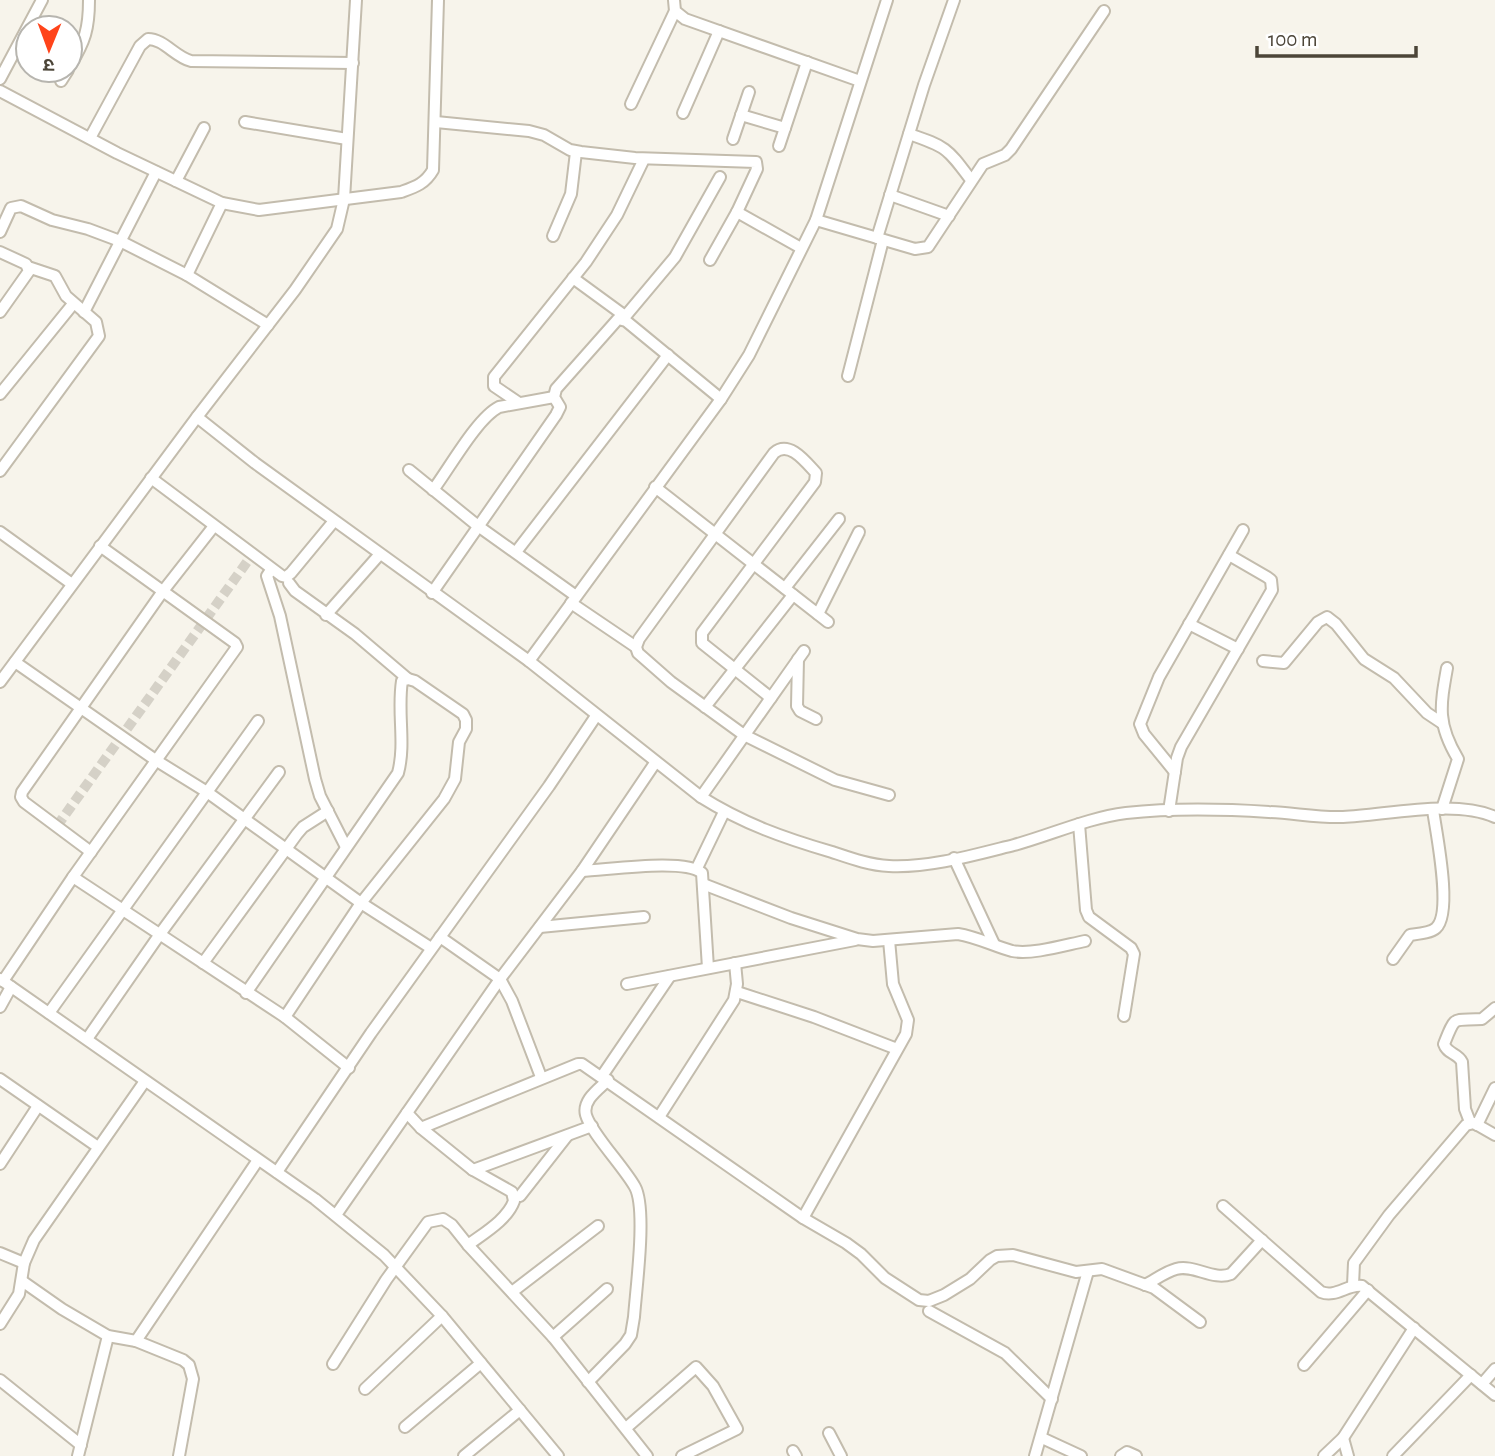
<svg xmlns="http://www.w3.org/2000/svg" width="1495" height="1456" font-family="'Alegreya Sans','Noto Sans Devanagari',sans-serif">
<rect width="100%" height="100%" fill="#f7f4eb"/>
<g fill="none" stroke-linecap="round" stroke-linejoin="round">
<path stroke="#d5d1c7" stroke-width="10" stroke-dasharray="10 5" stroke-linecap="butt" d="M57,826L252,555"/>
<g stroke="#c3bcad" stroke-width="14">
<g id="minor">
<path d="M674,0L675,11L685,19L860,81"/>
<path d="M70,66C85,41 89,29 89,0"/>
<path d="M0,79L42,0"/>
<path d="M61,81L68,70"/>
<path d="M0,91L117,153L222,203L259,210L401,192C415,187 425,184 433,170L438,0"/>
<path d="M631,104L675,11"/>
<path d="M683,113L719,31"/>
<path d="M741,115L785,128"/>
<path d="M245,122L347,139"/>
<path d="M436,122L529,131L544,135L570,150L581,152L635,158L756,162L757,169L737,212L710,260"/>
<path d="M909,134C947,147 947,148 971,180"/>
<path d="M90,138L140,46L148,39C164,39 175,57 191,61L353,63"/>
<path d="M733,139L749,92"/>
<path d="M779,146L807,62"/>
<path d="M176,181L204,128"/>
<path d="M890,195L949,216"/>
<path d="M737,212L801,248"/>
<path d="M816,220L915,249L928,247L983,164L1005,155L1011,149L1104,11"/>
<path d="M0,232L11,208L21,206L52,220L88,229L120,241L187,275L268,325"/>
<path d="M553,236L571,194L576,152"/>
<path d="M877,238L924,85L954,0"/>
<path d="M0,252L26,264L29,271L0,312"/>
<path d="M187,275L222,203"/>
<path d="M573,278L625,316"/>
<path d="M84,312L156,172"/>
<path d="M623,319L675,257L720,177"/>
<path d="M848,376L883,240"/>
<path d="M0,394L73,304"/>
<path d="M519,403L494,386V377L586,262L617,215L644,159"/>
<path d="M197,417L255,463L529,661L701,797C744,824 784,838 832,852C850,858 869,865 889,866C929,868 974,855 1014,845C1051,835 1087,818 1126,813C1173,808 1222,809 1269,812C1294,813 1318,818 1343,817C1387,815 1455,799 1495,817"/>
<path d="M409,470L478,526L576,596"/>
<path d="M0,471L99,336L96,322L66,296L55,276L28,267"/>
<path d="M151,478L282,576L286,577L291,573L334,521"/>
<path d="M655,487L828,622"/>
<path d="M433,490C449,469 477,418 499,407L554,397"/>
<path d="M0,532L72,584"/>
<path d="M516,552L668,355"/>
<path d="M271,570L267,576L280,616L315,779L320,796L346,847"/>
<path d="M289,583L295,591L355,634L408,679"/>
<path d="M785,588L839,519"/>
<path d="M432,593L556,415L560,407L554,397L556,389L618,319L626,321L721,399"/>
<path d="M571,603L636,647"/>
<path d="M818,614L859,532"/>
<path d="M326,615L380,554"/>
<path d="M1189,624L1238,649"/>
<path d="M798,659L797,706L800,711L816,719"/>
<path d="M529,661L721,399L749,355L816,220L887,0"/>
<path d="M1263,661L1284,663L1318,622L1327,617L1336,624L1364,659L1394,678L1427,713L1442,723"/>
<path d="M15,662L157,761L207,792L361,903L431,948"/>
<path d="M0,682L197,417L295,290L337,229L344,199L356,0"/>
<path d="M771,698L702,643V633L815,482L816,473C805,461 789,440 774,453L639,639L636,647L638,653L671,682L744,735L835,780L889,795"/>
<path d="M705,707L793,595"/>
<path d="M1175,772L1144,734L1140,724L1159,677L1243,530"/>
<path d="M701,797L804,651"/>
<path d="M1442,809L1458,759C1437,724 1440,707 1447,668"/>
<path d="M1169,811L1177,758L1181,747L1272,590L1271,580L1267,577L1229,555"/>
<path d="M1079,824L1086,910L1089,917L1131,948L1134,954L1124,1016"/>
<path d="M91,852L24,802L21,797L22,792L163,591L214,526"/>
<path d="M954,858L994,944"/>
<path d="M697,868L724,812"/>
<path d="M582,871C608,870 685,858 702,873L708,968"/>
<path d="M73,877L285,1017L349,1068"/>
<path d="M703,884L791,918L857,939L873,941L958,934C977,937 994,946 1012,951C1032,955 1065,945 1085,941"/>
<path d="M540,927L644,917"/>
<path d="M440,937L500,979L512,1001L541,1077"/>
<path d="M1393,959L1410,935C1417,934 1431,933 1436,928C1453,913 1436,832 1433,810"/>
<path d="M203,963L297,834L303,827L328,811"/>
<path d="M0,979L315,1199L384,1255L442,1316L558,1456"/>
<path d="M3,981L73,877L237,647L235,643L100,546"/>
<path d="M627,984L855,940"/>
<path d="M737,992L814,1017L897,1049"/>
<path d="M246,993L398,773C406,743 397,712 402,681L408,679L415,681L463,714L466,720V729L459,742L455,779L444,799L361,903L285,1017"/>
<path d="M0,1007L11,987"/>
<path d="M49,1013L258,721"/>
<path d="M87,1039L160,934L279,772"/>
<path d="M602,1076L670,976"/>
<path d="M0,1079L98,1147"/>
<path d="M407,1113L421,1128L473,1170L512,1192L514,1201C507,1220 484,1233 468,1245"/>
<path d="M659,1117L734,1000L737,984L735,963"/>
<path d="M1470,1122L1465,1109L1462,1062C1458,1053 1447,1054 1444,1044C1456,1014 1452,1021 1482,1019L1495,1008"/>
<path d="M1477,1125L1495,1088"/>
<path d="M421,1128L578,1064H582L803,1218L846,1243L861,1254L885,1278L919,1300L929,1301L944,1295L970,1279L990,1260L997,1256L1013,1255L1076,1272L1102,1269L1154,1288L1200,1322"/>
<path d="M0,1164L38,1106"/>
<path d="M473,1170L592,1126"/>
<path d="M277,1172L371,1033L549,786L596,716"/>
<path d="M520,1196L567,1136"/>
<path d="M1223,1206L1321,1292C1336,1298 1347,1284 1362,1286L1495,1395"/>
<path d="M336,1215L500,979L582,871L655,763"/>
<path d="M803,1218L906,1034L908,1020L893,984L889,940"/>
<path d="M0,1253L24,1263"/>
<path d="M22,1281L62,1309L108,1336L136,1341L183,1360L189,1365L193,1379L179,1456"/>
<path d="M1145,1285C1155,1280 1165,1272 1176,1269C1194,1264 1213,1281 1231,1274L1262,1240"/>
<path d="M1353,1285L1354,1263L1389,1215L1466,1125L1474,1123L1495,1135"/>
<path d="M512,1292L598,1226"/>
<path d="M929,1311L1005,1353L1052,1399"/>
<path d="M0,1324L19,1294L24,1263L34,1240L145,1081"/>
<path d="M553,1337L607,1289"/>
<path d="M136,1341L258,1160"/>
<path d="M333,1364L386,1280L428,1222L443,1219L452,1225L468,1245L553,1337L647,1456"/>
<path d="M1304,1365L1368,1290"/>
<path d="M0,1380L81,1445"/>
<path d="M588,1382L625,1344L631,1335L634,1317C636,1289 647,1209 635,1187C624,1167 591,1133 586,1115C582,1100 599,1089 608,1080"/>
<path d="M1482,1384L1495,1369"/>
<path d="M365,1389L442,1316"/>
<path d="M405,1427L481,1363"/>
<path d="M626,1428L696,1367L713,1386L737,1429L682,1456"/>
<path d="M829,1433L841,1456"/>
<path d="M1042,1438L1081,1456"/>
<path d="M1343,1438L1348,1456"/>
<path d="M793,1451L796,1456"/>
<path d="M78,1456L108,1336"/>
<path d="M464,1456L520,1410"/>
<path d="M1035,1456L1088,1271"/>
<path d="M1121,1456L1127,1452L1136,1456"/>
<path d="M1324,1456L1343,1438L1414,1328"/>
<path d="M1393,1456L1471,1375"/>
</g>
</g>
<use href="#minor" stroke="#fff" stroke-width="10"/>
</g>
<g transform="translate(49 49) rotate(181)"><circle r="33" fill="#ffffff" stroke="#b7b5af" stroke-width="2"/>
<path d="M0-5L12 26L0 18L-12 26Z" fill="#ff441a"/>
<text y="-10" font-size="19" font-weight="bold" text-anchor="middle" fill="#4c4538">उ</text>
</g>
<path d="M1257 46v10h159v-10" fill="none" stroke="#4c4538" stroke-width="3.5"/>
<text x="1268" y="46" font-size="21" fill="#4c4538" stroke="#ffffff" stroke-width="5" paint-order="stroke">100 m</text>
</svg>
